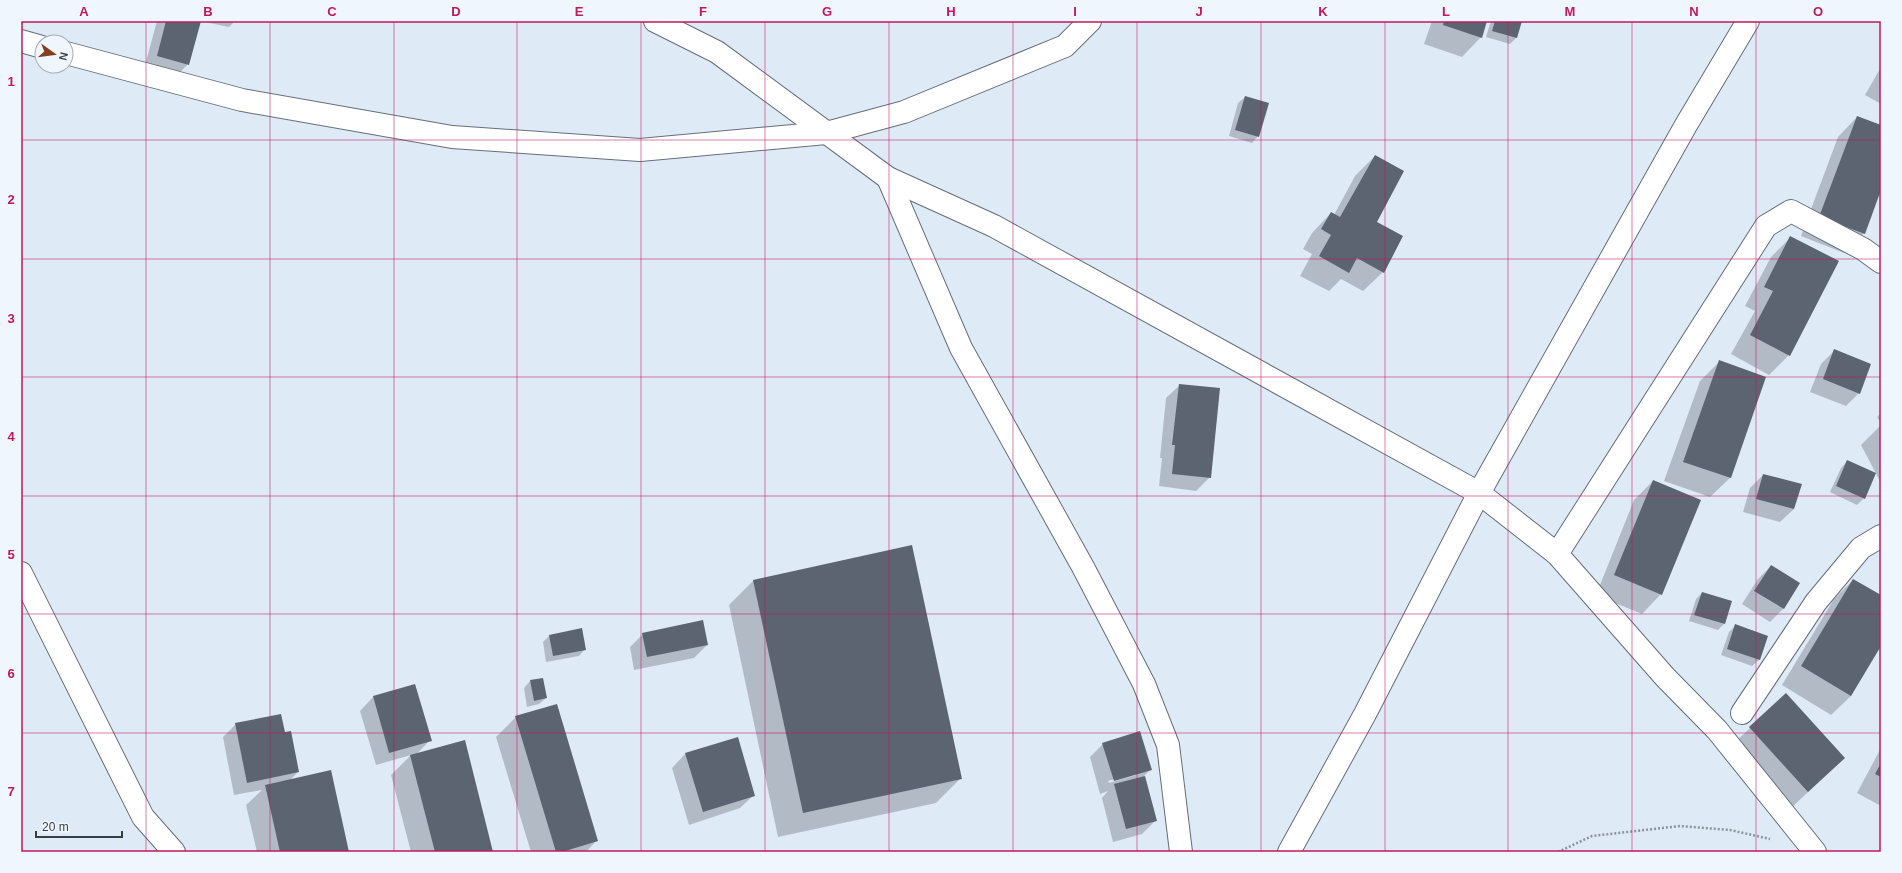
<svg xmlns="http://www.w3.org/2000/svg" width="1902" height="873" font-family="Arial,sans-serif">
<rect width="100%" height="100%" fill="#dfeaf7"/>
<g fill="#0003" fill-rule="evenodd">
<path d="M157,21H235L229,27L200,21L188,64L175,77L144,69Z"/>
<path d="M1432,21H1486L1481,37L1462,57L1424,44Z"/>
<path d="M1491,21H1521L1516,38L1510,44L1486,37Z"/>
<path d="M1881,67V104L1865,95Z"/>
<path d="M1245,97L1258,136L1252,143L1229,136L1238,103Z"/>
<path d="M1857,117L1881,126V187L1864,233L1844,253L1801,236L1838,137Z"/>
<path d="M1375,156V222L1383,272L1363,291L1341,279L1329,291L1300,276L1312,254L1303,249L1312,233L1331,213L1334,215L1355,176Z"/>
<path d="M1791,237L1789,355L1769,375L1731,354L1755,311L1745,306L1771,257Z"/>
<path d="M1835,350L1859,393L1846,406L1810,392L1821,364Z"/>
<path d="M1720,361L1765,377L1730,478L1710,497L1664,481L1700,381Z"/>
<path d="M1180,385L1210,477L1196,491L1159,486L1162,458H1160L1166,398Z"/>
<path d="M1881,413V423L1877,417Z"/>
<path d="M1881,425V483L1861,445Z"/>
<path d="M1847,461L1864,498L1857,505L1830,492L1841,468Z"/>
<path d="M1763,475L1794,509L1780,522L1743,512L1750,488Z"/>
<path d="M1653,481L1661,594L1642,614L1596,595L1634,500Z"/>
<path d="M1771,566L1799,584L1783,609L1770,622L1742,604L1758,579Z"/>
<path d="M754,580L960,779L936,803L778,837L729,605Z"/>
<path d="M1853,580L1881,597V644L1851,696L1831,715L1782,685L1834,599Z"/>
<path d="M1702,593L1724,624L1718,630L1689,621L1696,599Z"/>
<path d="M1736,625L1767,636L1759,660L1752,666L1721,655L1729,632Z"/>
<path d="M643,634L707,645L694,658L634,670L630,647Z"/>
<path d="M549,636L585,649L579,656L546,662L543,642Z"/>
<path d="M530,681L546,698L539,704L527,707L524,688Z"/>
<path d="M1786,694L1824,777L1788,811L1730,747Z"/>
<path d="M373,697L430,740L417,754L492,852H411L391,775L411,755L376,765L360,711Z"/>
<path d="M516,717L597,840L586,852H531L496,737Z"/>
<path d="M236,724L284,733L298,772L290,780L348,852H257L246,805L262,790L234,795L223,737Z"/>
<path d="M1103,744L1151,769L1144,776L1155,821L1142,834L1113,842L1102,798L1108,791L1100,794L1090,757ZM1136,773V775L1109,783L1108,781Z"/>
<path d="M1881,748V806L1857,793Z"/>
<path d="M685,754L754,795L740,808L689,825L672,768Z"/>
</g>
<g fill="#5b6470">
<path d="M166,21H201L189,65L157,56Z"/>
<path d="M1444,21H1487L1482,38L1443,25Z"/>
<path d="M1495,21H1522L1517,38L1492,31Z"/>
<path d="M1245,96L1269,103L1259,137L1235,130Z"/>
<path d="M1857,116L1881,125V190L1865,234L1819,217Z"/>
<path d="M1375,155L1404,171L1377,222L1403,236L1384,273L1357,258L1349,273L1319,256L1331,235L1321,229L1331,212L1340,217Z"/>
<path d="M1790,236L1839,261L1790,356L1750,335L1773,291L1764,287Z"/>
<path d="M1834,349L1871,364L1860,394L1823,379Z"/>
<path d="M1719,360L1766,377L1731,478L1683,462Z"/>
<path d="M1179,384L1220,388L1211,478L1172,474L1175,445H1172Z"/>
<path d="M1847,460L1876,473L1865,499L1836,486Z"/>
<path d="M1763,474L1802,484L1794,509L1756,499Z"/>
<path d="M1653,480L1701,500L1662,595L1614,575Z"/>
<path d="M912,545L962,779L803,813L753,580Z"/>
<path d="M1771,565L1800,583L1784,609L1754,591Z"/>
<path d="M1853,579L1881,595V646L1851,696L1801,666Z"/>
<path d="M1702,592L1732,601L1725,624L1694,615Z"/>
<path d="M703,620L708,645L647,657L642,633Z"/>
<path d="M1735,624L1768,636L1760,660L1727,649Z"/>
<path d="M582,628L586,650L553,656L549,635Z"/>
<path d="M543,678L547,698L534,701L530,680Z"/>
<path d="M415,684L432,741L389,753L373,696Z"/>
<path d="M1786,693L1845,758L1808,792L1749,727Z"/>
<path d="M557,704L598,841L562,852H556L515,716Z"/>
<path d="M281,714L285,732L291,731L299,772L247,783L235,723Z"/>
<path d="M1140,731L1152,770L1114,781L1102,743Z"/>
<path d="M738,737L755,796L703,812L685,753Z"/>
<path d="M465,740L493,852H435L410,755Z"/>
<path d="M1881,763V777L1875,774Z"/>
<path d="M331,770L349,852H280L265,785Z"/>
<path d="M1145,776L1157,821L1126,829L1114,784Z"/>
</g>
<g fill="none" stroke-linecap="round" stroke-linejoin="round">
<g stroke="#656f7a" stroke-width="24">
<g id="street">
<path d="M655,21L717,52L888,178L994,226L1479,493L1557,554L1665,677L1717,730L1815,852"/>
<path d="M21,41L42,47"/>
<path d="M66,53L242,100L452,137L640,150L826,133L904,112L1065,46L1090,21"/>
<path d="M888,178L961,348L1083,567L1144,684L1168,745L1181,852"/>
<path d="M1557,554L1766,226L1791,211L1863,249L1881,262"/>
<path d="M21,573L143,817L174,852"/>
<path d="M1742,713L1816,602L1861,548L1881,536"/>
<path d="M1289,852L1365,714L1479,493L1686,125L1748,21"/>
</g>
</g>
<path stroke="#8b939b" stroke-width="2.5" stroke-dasharray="2 2" stroke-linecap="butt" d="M1558,852L1592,836L1680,826L1730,830L1770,839"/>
<use href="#street" stroke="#fff" stroke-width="22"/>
</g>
<path fill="none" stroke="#c2185b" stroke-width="1" stroke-opacity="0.55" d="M146,21V852M270,21V852M394,21V852M517,21V852M641,21V852M765,21V852M889,21V852M1013,21V852M1137,21V852M1261,21V852M1385,21V852M1508,21V852M1632,21V852M1756,21V852M21,140H1881M21,259H1881M21,377H1881M21,496H1881M21,614H1881M21,733H1881"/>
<rect width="1902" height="873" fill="none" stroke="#f0f6fe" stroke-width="44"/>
<g transform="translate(54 54) rotate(104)"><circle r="19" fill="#f0f6fe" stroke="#a6acb3"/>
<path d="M0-3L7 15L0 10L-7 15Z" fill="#863f1d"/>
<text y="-6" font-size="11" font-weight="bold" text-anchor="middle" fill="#383d42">N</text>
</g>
<path d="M36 831v6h86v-6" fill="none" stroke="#383d42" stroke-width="2"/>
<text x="42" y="831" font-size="12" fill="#383d42" stroke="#f0f6fe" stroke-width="3" paint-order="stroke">20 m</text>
<rect x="22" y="22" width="1858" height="829" fill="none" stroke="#c2185b" stroke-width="1.5"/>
<g font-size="13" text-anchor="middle" font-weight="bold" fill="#c2185b">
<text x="84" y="16">A</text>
<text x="208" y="16">B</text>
<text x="332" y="16">C</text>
<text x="456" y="16">D</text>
<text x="579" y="16">E</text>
<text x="703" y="16">F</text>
<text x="827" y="16">G</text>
<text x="951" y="16">H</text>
<text x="1075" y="16">I</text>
<text x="1199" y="16">J</text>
<text x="1323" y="16">K</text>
<text x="1446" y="16">L</text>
<text x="1570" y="16">M</text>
<text x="1694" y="16">N</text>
<text x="1818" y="16">O</text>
<text x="11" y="86">1</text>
<text x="11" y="204">2</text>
<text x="11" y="323">3</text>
<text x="11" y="441">4</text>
<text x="11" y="559">5</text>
<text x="11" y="678">6</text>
<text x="11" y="796">7</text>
</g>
</svg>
